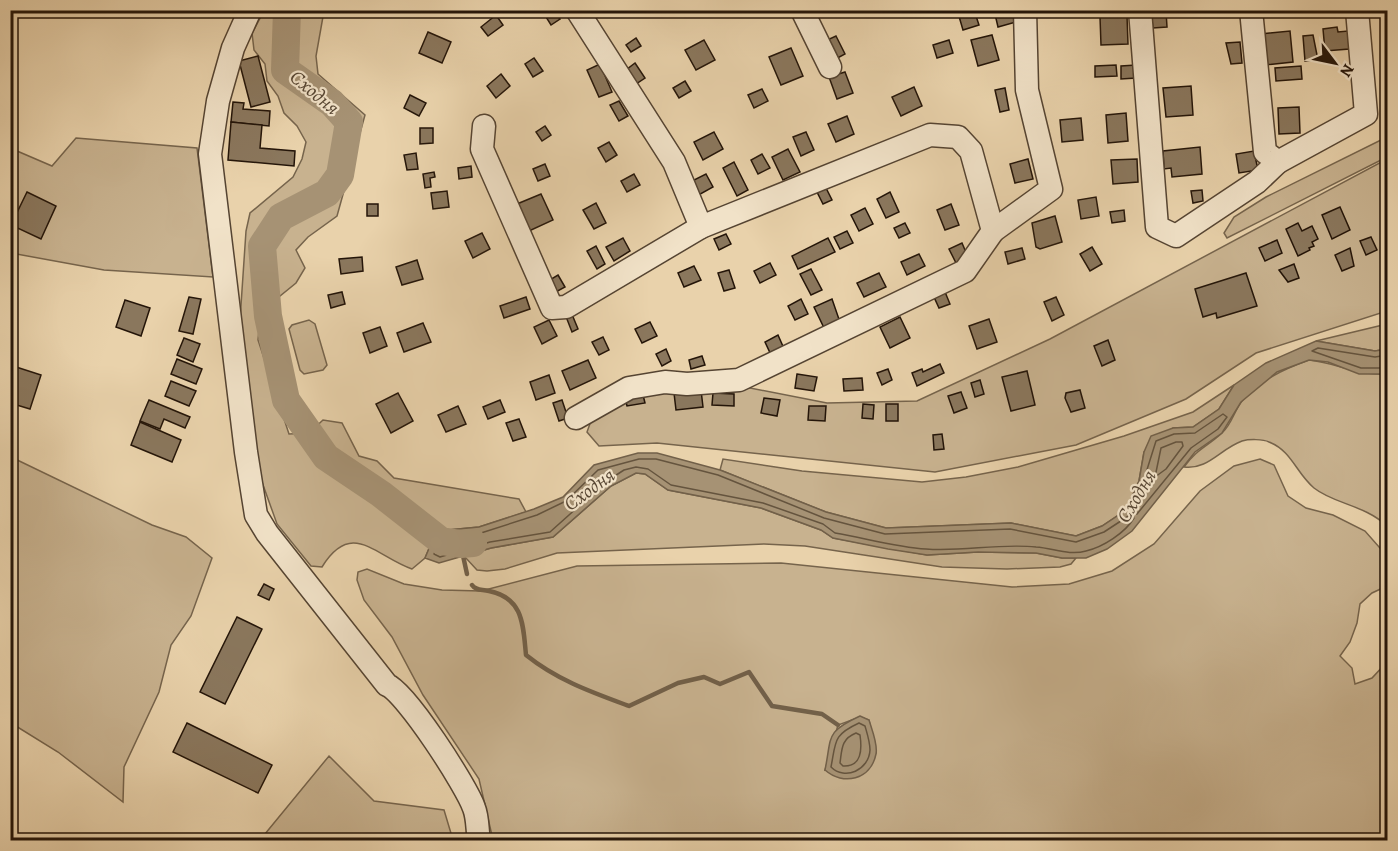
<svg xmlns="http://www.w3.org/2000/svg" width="1398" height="851" font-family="Alegreya,serif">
<rect width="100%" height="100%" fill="#e9d2ab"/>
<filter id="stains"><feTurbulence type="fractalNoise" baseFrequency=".00333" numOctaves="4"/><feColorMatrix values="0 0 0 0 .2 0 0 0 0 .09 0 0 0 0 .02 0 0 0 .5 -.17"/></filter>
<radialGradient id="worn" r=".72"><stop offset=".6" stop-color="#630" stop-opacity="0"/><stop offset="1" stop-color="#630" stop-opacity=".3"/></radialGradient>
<g fill="#c8b28f" stroke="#76644c" stroke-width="1.5" fill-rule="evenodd">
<path d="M264,11H324L316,56L318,74L365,115L337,216L308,237L296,250L305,268L296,283L269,305L260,321L258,340L289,434L309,433L323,420L342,423L359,456L377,461L394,478L519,499L526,512L479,527L448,530L433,539L425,558L412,569C375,556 352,519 322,567L311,566L277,524L262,482L248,404L240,320L246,231L250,213L293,177L302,159L306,142L297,126L284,113L278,96L267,81L265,64L254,50L252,33Z"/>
<path d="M1387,137V157L1227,238L1224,233L1234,217L1266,197Z"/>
<path d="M76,138L197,148L213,277L104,270L11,253L10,148L52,166Z"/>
<path d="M1387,159V311L1256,353L1186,399L1076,445L935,472L657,443L599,446L587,432L592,418L628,395L740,386L827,403L917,401L1050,339Z"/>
<path d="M309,320L315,324L327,365L323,370L304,374L300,370L289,329L292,325Z"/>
<path d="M1387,324V349L1375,351L1316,341Z"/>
<path d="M1309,360C1338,363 1358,376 1387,374V526C1365,505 1334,504 1314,488C1296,473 1292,451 1269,442C1263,439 1249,439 1242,441C1220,449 1208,470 1184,467C1198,448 1207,447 1222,433C1232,424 1234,411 1242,401C1260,380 1284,369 1309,360Z"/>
<path d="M1234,385L1219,409L1193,427L1173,428L1144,452L1139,481L1126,510L1102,526L1076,536L1011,523L886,528L826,512L720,470L723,459L802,471L922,482L966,477L1018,467L1124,436L1193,412Z"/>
<path d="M11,457L152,525L186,537L212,558L191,616L171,645L159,692L124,767L123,802L58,752L11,723Z"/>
<path d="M1260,459L1274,465L1288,496L1306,508L1333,515L1365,531L1387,556V586L1372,593L1360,604L1357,623L1350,642L1340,656L1352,668L1355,684L1372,678L1387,662V840H493L479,779L423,695L392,637L364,600L357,580L358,572L367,569L404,584L442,590L481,591L577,566L781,563L1012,587L1069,584L1112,571L1154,544L1200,491L1234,466ZM860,717L869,720L876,753L825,770L838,725Z"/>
<path d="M636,473L645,474L668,490L761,508L821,530L833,538L927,555L978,552L1036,553L1062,558H1076L1071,564L1060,567L1007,569L942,567L805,546L764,544L557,553L505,569L487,571L477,570L464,556L491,548L553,537L611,486Z"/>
<path d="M329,756L374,801L444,810L453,840H260Z"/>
</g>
<g fill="#a69274" stroke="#726049" stroke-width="1.5">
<path d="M1316,341L1375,351L1387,349V374H1359L1328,362L1309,360L1277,372L1241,402L1222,433L1195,452L1132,531L1107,549L1086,558H1062L1036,553L978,552L927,555L888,549L833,538L821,530L761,508L668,490L645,474L636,473L611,486L553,537L491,548L439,563L425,558L433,539L448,530L479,527L534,509L563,497L594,465L638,453H657L720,470L826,512L886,528L1011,523L1076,536L1102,526L1126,510L1139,481L1144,452L1151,436L1173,428L1193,427L1219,409L1234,385L1266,363Z"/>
<path d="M860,716L869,720C872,730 878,744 876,754C871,780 843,786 825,770C832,736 825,732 860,716Z"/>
</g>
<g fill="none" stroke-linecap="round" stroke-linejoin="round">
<g stroke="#65543e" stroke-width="1.5">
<path d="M1388,355L1375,357L1318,348L1312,351L1361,368H1388"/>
<path d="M1223,414L1227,417L1218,429L1191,448L1137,514H1133L1156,441L1174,434L1195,433Z"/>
<path d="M1176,442H1182L1183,446L1166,469L1155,477L1161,448Z"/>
<path d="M639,459H656L718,475L824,518L885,534L1010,529L1076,542L1104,532L1130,515L1134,518C1125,533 1103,547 1086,551C1069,556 1053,548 1036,547C999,543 962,552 926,549C896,547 865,538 835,533L823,524L763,503L671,485L648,469L636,467L624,470L607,481L550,532L490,542L440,557L434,554L438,543L450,536L481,533L537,515L566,501L598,470Z"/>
<path d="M859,723L865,726C867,733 870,742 870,750C869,770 845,781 831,767C836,741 833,735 859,723Z"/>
<path d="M856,733L860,735C862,749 862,767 843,766L840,763C842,749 841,739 856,733Z"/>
</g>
<g stroke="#726049" stroke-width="4.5">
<path d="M462,551L467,574"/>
<path d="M472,585C476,591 482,589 489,591C524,598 523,626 526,655C557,680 591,692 629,706L678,683L704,677L720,684L749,672L772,706L822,714L838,725"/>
</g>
<path stroke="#a69274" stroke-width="28" d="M287,10L285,70L332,103L349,122L340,175L327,193L281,217L262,246L268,316L286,400L326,457L381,494L441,541L461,544L473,543"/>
</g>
<g fill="#8a775d" stroke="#241509" stroke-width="1.5">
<path d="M966,10H974L979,25L963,30L958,13Z"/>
<path d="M994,10H1015L1016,22L998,27Z"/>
<path d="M554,11L560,19L551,25L546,17Z"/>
<path d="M1166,11L1167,27L1153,28L1151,12Z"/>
<path d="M496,15L503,25L488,36L481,27Z"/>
<path d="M1127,16L1128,44L1101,45L1100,17Z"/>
<path d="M1337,27L1338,32L1348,31L1349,49L1325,51L1323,29Z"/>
<path d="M1290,31L1293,62L1264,65L1261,34Z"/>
<path d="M428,32L451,42L442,63L419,53Z"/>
<path d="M992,35L999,60L978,66L971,40Z"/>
<path d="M1313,35L1318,60L1305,61L1303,36Z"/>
<path d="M836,36L845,54L834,60L825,41Z"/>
<path d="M636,38L641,46L631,52L626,45Z"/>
<path d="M704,40L715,60L696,70L685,50Z"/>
<path d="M949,40L953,53L937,58L933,45Z"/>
<path d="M1240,42L1242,63L1231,64L1226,43Z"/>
<path d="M791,48L803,76L781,85L769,57Z"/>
<path d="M258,56L270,102L251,107L239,61Z"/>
<path d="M534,58L543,71L533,77L525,64Z"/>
<path d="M635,63L645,78L636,84L626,70Z"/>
<path d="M600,64L612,92L599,97L587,70Z"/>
<path d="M1116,65L1117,76L1095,77V66Z"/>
<path d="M1136,65V78L1121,79V66Z"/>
<path d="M1301,66L1302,79L1276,81L1275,68Z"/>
<path d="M845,72L853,93L837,99L829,77Z"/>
<path d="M501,74L510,86L496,98L487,86Z"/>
<path d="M685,81L691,91L679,98L673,88Z"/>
<path d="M1191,86L1193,115L1166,117L1163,88Z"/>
<path d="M914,87L922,106L901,116L892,97Z"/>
<path d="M1005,88L1009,110L1000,112L995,90Z"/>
<path d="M762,89L768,101L754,108L748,95Z"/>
<path d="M410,95L426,103L419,116L404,108Z"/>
<path d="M619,101L628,116L619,121L610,105Z"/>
<path d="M233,102L244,103L243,109L270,111L269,126L231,122Z"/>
<path d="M1299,107L1300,133L1279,134L1278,108Z"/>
<path d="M1126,113L1128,141L1108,143L1106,115Z"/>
<path d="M847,116L854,134L836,142L828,124Z"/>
<path d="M1081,118L1083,140L1062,142L1060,120Z"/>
<path d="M231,122L262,125L260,148L295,151L294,166L228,160Z"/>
<path d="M545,126L551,135L542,141L536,132Z"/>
<path d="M420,128H433V143L420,144Z"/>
<path d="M714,132L723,149L703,160L694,142Z"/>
<path d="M806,132L814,150L801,156L793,137Z"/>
<path d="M609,142L617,155L606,162L598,148Z"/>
<path d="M1200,147L1202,174L1172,177L1171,168L1164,169L1163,151Z"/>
<path d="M788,149L800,172L783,180L772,157Z"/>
<path d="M1254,151L1258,170L1239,173L1236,154Z"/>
<path d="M416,153L418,169L407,170L404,155Z"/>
<path d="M762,154L770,168L758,174L751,160Z"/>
<path d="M1028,159L1033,179L1015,183L1010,164Z"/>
<path d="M1137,159L1138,182L1113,184L1111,160Z"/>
<path d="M734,162L748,190L737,196L723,168Z"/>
<path d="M545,164L550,176L538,181L533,169Z"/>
<path d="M471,166L472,177L459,179L458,168Z"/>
<path d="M434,172L435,177L430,178L431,187L425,188L423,174Z"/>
<path d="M634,174L640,185L627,192L621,181Z"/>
<path d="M706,174L713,187L695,197L688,183Z"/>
<path d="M824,184L832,200L823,204L815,188Z"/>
<path d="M1202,190L1203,201L1193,203L1191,191Z"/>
<path d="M447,191L449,207L433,209L431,193Z"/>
<path d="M27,192L56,206L41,239L11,225Z"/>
<path d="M890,192L899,212L886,218L877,199Z"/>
<path d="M541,194L553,220L529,231L517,204Z"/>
<path d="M1096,197L1099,216L1081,219L1078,200Z"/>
<path d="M596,203L606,223L594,229L583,210Z"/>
<rect x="367" y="204" width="11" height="12"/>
<path d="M951,204L959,225L945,230L937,210Z"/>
<path d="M1340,207L1350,230L1332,239L1322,215Z"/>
<path d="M865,208L873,224L859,231L851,215Z"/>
<path d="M1124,210L1125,221L1112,223L1110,212Z"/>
<path d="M1055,216L1062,242L1040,249L1036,247L1032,223Z"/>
<path d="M905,223L910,233L899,238L894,228Z"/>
<path d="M1298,223L1302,231L1312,226L1318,239L1312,242L1314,246L1309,248L1310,250L1298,256L1286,229Z"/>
<path d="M847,231L853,243L840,249L834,237Z"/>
<path d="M482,233L490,249L473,258L465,241Z"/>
<path d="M726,234L731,244L719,250L714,239Z"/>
<path d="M1371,237L1377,250L1366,255L1360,241Z"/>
<path d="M623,238L630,251L614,261L606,247Z"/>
<path d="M828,238L835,252L798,269L792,256Z"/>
<path d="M1277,240L1282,253L1265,261L1259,248Z"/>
<path d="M962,243L968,257L958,267L949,249Z"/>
<path d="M596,246L605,264L597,269L587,251Z"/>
<path d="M1092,247L1102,264L1090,271L1080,254Z"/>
<path d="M1022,248L1025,259L1008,264L1005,252Z"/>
<path d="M1350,248L1354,266L1342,271L1335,255Z"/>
<path d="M919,254L925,266L907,275L901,262Z"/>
<path d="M362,257L363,271L341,274L339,259Z"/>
<path d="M417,260L423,279L402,285L396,267Z"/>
<path d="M770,263L776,275L760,283L754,271Z"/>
<path d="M1294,264L1299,278L1288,282L1279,270Z"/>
<path d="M694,266L701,280L684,287L678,273Z"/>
<path d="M811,269L822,290L811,295L800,274Z"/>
<path d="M729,270L735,288L724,291L718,273Z"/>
<path d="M879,273L886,287L864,297L857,283Z"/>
<path d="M1246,273L1257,306L1217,318L1216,313L1203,317L1195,289Z"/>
<path d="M558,275L565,287L554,293L548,281Z"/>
<path d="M342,292L345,304L331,308L328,295Z"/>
<path d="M945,292L950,304L939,308L934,297Z"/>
<path d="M189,297L201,299L193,334L179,331Z"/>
<path d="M526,297L530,309L504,318L500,306Z"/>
<path d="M1056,297L1064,315L1052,321L1044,302Z"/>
<path d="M801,299L808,314L795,320L788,306Z"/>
<path d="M832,299L841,325L826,332L814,307Z"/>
<path d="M125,300L150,308L141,336L116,327Z"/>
<path d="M571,312L578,329L572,332L565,314Z"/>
<path d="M900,317L910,338L890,348L880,327Z"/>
<path d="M989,319L997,342L977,349L969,326Z"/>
<path d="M549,320L557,336L542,344L534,327Z"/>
<path d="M650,322L657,336L642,343L635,329Z"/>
<path d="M423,323L431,342L404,352L397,333Z"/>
<path d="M380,327L387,346L370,353L363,333Z"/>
<path d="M778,335L785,351L772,357L765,342Z"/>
<path d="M603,337L609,350L599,355L592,342Z"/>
<path d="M184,338L200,344L193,362L177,355Z"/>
<path d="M1108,340L1115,360L1102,366L1094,346Z"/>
<path d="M666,349L671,361L662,366L656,354Z"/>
<path d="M702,356L705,365L691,369L689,360Z"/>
<path d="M177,359L202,369L196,384L171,374Z"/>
<path d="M588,360L596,378L570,390L562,371Z"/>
<path d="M940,364L944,373L917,386L912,373L922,369L923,372Z"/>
<path d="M10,365L41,375L30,409L10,403Z"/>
<path d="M888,369L892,380L882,385L877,373Z"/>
<path d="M1027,371L1035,405L1011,411L1002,377Z"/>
<path d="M797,374L817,377L814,391L795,388Z"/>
<path d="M549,375L555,393L536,400L530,382Z"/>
<path d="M862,378L863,390L844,391L843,379Z"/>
<path d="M980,380L984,394L975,397L971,383Z"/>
<path d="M171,381L196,391L189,406L165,396Z"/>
<path d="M701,390L703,407L676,410L674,393Z"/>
<path d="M1080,390L1085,408L1071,412L1065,398L1066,393Z"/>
<path d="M961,392L967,408L954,413L948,396Z"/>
<path d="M398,393L413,421L391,433L376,404Z"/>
<path d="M713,393L734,394V406L712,405Z"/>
<path d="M643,395L645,403L627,406L625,398Z"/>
<path d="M764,398L780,400L777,416L761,413Z"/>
<path d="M149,400L190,417L185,428L164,419L160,429L140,421Z"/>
<path d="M500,400L505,412L488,419L483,407Z"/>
<path d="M562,400L568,418L559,421L553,403Z"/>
<path d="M863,404L874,405L873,419L862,418Z"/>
<rect x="886" y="404" width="12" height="17"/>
<path d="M458,406L466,424L446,432L438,415Z"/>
<path d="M809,406H826L825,421L808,420Z"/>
<path d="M519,419L526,437L513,441L506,423Z"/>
<path d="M140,422L181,440L172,462L131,445Z"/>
<path d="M942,434L944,449L934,450L933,435Z"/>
<path d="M264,584L274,589L269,600L258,595Z"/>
<path d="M237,617L262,629L225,704L200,692Z"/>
<path d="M187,723L272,765L258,793L173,752Z"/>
</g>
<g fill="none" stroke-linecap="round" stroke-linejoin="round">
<g stroke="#554432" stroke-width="25">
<g id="minor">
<path d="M250,10L233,48L218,101L210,154L246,452L256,515L267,533L387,685C406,692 467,787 474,808C478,818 477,830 479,840"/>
<path d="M577,10L674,162L701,227"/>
<path d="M802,10L830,67"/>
<path d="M1140,10L1157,227L1176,236L1257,182L1278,162"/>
<path d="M1251,10L1265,152L1278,162L1366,114L1357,10"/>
<path d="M484,126L482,149L552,308L566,307L701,227L930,135L958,137L971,151L993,231L965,271L739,380L687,384L665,382L629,388L576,418"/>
<path d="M993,231L1051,189L1027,90L1025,10"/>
</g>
</g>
<use href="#minor" stroke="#f1e2c8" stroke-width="22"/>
</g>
<g text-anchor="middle" stroke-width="4.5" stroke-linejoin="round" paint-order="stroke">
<g font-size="20" font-style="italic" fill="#584734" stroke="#f1e2c8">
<text transform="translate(315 92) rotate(40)" y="7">Сходня</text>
<text transform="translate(589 489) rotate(-36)" y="7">Сходня</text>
<text transform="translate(1136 496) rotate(-59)" y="7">Сходня</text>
</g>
</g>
<rect width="1398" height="851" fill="none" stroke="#e9d2ab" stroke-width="36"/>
<rect x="12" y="12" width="1374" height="827" fill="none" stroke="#241509" stroke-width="3"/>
<rect x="18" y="18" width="1362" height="815" fill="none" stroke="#241509" stroke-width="1.5"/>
<g transform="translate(1335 63) rotate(122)" stroke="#f1e2c8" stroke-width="4.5" paint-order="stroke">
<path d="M0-4.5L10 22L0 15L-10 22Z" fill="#241509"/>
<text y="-9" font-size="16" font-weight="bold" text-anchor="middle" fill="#241509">N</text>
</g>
<rect width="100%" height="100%" filter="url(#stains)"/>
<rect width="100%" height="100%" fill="url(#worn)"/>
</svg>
